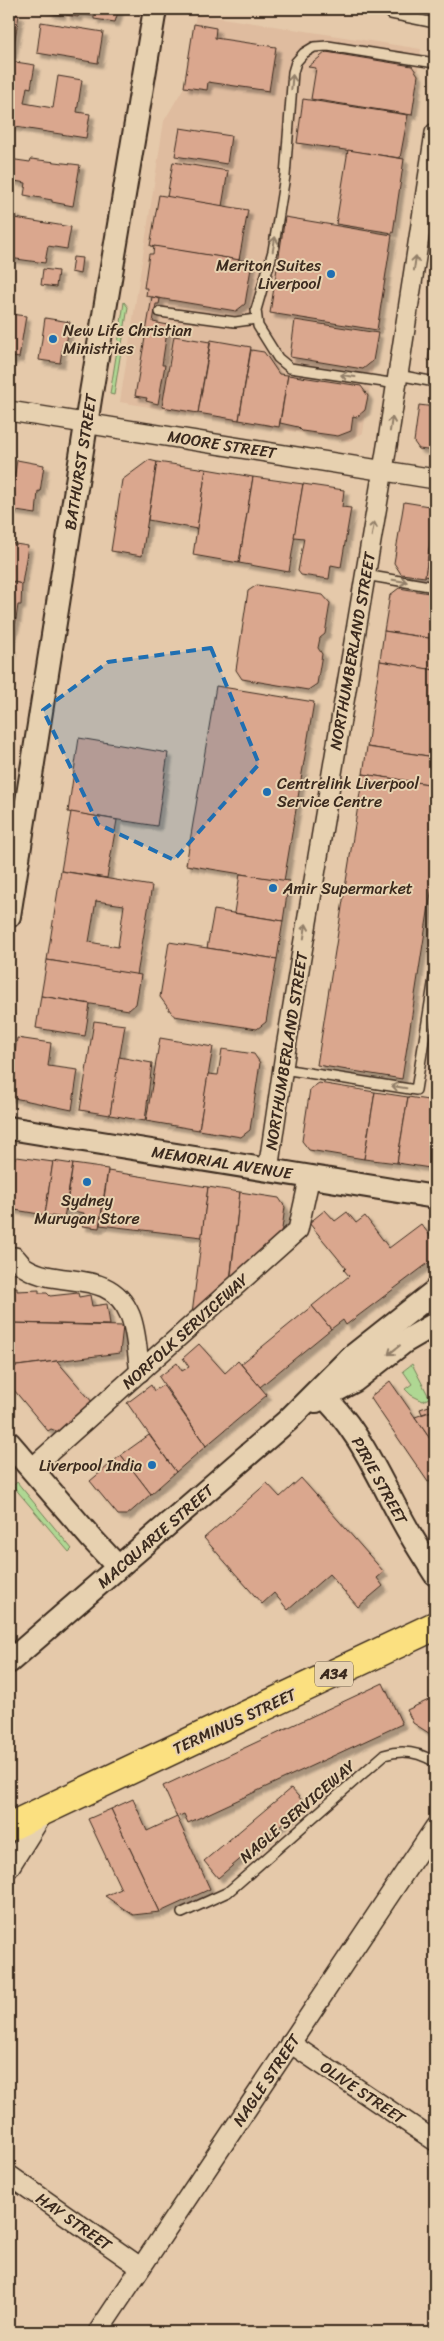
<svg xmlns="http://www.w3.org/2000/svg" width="444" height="2341" font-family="Sriracha,sans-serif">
<defs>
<filter id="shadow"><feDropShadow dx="4.5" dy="4.5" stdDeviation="1" flood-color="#0004"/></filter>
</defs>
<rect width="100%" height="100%" fill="#e5c9aa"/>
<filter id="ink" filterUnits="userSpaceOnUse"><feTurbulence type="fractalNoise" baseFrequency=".02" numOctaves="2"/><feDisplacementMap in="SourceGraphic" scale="10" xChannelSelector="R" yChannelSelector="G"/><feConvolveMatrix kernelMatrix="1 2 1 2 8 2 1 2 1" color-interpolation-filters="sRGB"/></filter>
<g filter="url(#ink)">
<path fill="#dfbc9f" d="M196,14L421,49L363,433L349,441L120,402L164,121L184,87Z"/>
<g fill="#afd793" stroke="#758058">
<path d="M124,302L128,307L122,344H118Z"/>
<path d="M117,350L121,351L114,395L110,394Z"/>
<path d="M412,1364L428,1395L435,1391V1395L423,1401L411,1395L405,1389L412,1384L403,1371Z"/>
<path d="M17,1482L72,1549L69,1552L13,1486Z"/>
</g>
<g fill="#daa78e" stroke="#3b2a1e" fill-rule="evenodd" filter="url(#shadow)">
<path d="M42,9H119L115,22L94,19V16L79,13L78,17L66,15V10L62,9L61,15L49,13L50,10Z"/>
<path d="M9,13L19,15L12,55L9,54Z"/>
<path d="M41,22L103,32L98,63L37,53Z"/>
<path d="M194,24L216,28L215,38L276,47L269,91L208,82L207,90L184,87Z"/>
<path d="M326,52L412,66L418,75L412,115L311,99L316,68L308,67Z"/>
<path d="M9,61L35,65L31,88L27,87L24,103L53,108L58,76L82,80L77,112L90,114L86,138L9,126L10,108H9Z"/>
<path d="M303,99L408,115L400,158L297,143Z"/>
<path d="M180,128L231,136L227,164L175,156Z"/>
<path d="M348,150L404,159L393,233L336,224Z"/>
<path d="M9,159L30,162L31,159L80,165L73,206L52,202V200L24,195L26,183L9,180Z"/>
<path d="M173,162L228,171L222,206L167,197Z"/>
<path d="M159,195L248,210L239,260L150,246Z"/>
<path d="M9,212L16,213L15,218L71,227L67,249L48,246L45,263L9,258Z"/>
<path d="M285,217L392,235L377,330L270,313Z"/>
<path d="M154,246L252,262L245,304L236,311L146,296L147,288H144L149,254H153Z"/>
<path d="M73,257L82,258L80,274L71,272Z"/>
<path d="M43,269L58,271L56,287L41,285Z"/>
<path d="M152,297L160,299L159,304H156L153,322L168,325L162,365H165L158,404L146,401L147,398L135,396Z"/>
<path d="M10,314L26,316L19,358L13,357V360L9,359Z"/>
<path d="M45,318L70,322L66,345L63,344L60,363L39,360Z"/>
<path d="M435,319V361L428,360Z"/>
<path d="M295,320L378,333L373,361L363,369L290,357Z"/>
<path d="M174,336L210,342L198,413L162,407Z"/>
<path d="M211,340L251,347L239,420L198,413Z"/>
<path d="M251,350L264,352L279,374L288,375L279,427L239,420Z"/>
<path d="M288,375L361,386L368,396L365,410L357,417L353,416L351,431L338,436L302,431L298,427L280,423Z"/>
<path d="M419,405L435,407V451L419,449L414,442Z"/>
<path d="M17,460L44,465L40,492L38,491L36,514L9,510Z"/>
<path d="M149,460L157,462L142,556L111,551L122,480Z"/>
<path d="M157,462L206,469L197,529L148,520Z"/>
<path d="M206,469L253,477L239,563L193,555Z"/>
<path d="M253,477L303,484L289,572L239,563Z"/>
<path d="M303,484L344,490L342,507L351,508L341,567L331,565L329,579L301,575L298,571L304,538L294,537Z"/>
<path d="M404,502L435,507L425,577L401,574L394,563Z"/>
<path d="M435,514V578L425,576Z"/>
<path d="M9,543L28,546L22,584L9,581Z"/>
<path d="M9,581L22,584L21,605H18L16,619L9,618Z"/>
<path d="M257,585L323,595L330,603L325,634L320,638L318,648L322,654L317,684L308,690L242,679L236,670L248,591Z"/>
<path d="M399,588L435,594V639L384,631L390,595Z"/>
<path d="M9,618L16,619L9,645L11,648L9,663Z"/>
<path d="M384,631L435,639L433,670L380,661Z"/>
<path d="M380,661L435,670V757L367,747Z"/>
<path d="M216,686L314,702L284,881L186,865Z"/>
<path d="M79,738L168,753L157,826L68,812Z"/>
<path d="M367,747L435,757V785L363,774Z"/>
<path d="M363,774L435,785V867L402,1079L317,1065Z"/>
<path d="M71,812L117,820L107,878L61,871Z"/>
<path d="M61,871L152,886L137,975L47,960ZM96,901L124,905L118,947L89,942Z"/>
<path d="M240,874L289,881L283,921L234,913Z"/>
<path d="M214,910L283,921L277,959L207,948Z"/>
<path d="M169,942L277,959L266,1022L257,1029L174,1016L160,997Z"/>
<path d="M47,960L141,975L136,1004L129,1010L41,996Z"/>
<path d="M41,996L90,1004L85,1036L36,1028Z"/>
<path d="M94,1021L125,1025L110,1115L80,1110Z"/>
<path d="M17,1038L51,1043L48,1066L78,1070L72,1110L9,1097Z"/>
<path d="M160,1038L213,1047L199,1130L146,1121Z"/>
<path d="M222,1049L254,1054L260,1063L250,1130L241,1137L199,1130L208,1074L218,1075Z"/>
<path d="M119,1057L152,1063L145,1121L110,1115Z"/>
<path d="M319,1083L375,1092L364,1159L309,1150L302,1141L310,1089Z"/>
<path d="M375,1092L408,1097L397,1163L364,1159Z"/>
<path d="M408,1097L435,1101V1133L430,1168L397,1163Z"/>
<path d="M435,1133V1169L430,1168Z"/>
<path d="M17,1157L53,1162L45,1215L9,1209V1162Z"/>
<path d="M53,1161L73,1164L64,1218L45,1215Z"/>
<path d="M73,1164L108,1169L99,1228L82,1226L84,1213L66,1210Z"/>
<path d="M108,1171L208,1187L202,1237L100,1225Z"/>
<path d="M208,1187L240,1192L230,1281L192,1314Z"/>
<path d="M240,1192L279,1198L285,1207L282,1229L276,1240L237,1276L231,1275Z"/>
<path d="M325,1210L335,1221L347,1212L356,1223L365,1216L389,1248L421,1224L435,1242V1258L346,1325L343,1320L331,1329L312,1306L349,1276L344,1270L346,1268L309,1223Z"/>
<path d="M17,1287V1291L39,1290V1293H47L50,1296L78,1293L79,1297L90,1295L92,1306L107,1304L110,1325L9,1323V1288Z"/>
<path d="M312,1306L331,1329L260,1387L241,1364Z"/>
<path d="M9,1323L123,1326L120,1353L9,1367Z"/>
<path d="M199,1344L225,1373L238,1361L267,1395L206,1446L159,1377L177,1363L182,1371L189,1367L183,1358Z"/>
<path d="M57,1361L93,1403L59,1432L51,1429L48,1431L9,1384V1367Z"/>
<path d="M390,1381L435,1446V1478L428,1482L370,1397Z"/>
<path d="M151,1385L154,1391L163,1385L206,1446L176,1472L127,1403Z"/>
<path d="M435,1404V1410L422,1414L420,1409Z"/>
<path d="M435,1410V1446L415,1417Z"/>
<path d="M149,1435L176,1472L151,1494L121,1455Z"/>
<path d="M121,1455L151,1494L127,1515H118L90,1481Z"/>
<path d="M301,1478L384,1572L377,1578L383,1586L358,1607L329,1574L288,1610L274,1593L262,1604L204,1538L267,1483L280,1497Z"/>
<path d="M383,1683L402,1724L188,1823L184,1814L177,1817L163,1786Z"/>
<path d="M435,1697V1737L413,1723L407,1710Z"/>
<path d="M291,1788L305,1804L218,1878L204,1861Z"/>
<path d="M133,1799L147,1831L177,1817L210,1889L160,1912L111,1809Z"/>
<path d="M111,1809L160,1912L133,1915L105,1896L121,1889L88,1819Z"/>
</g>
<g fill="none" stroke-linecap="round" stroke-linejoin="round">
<g stroke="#3b2a1e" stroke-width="12">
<g id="service">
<path d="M391,14L435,23"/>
<path d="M160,312L235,322L256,319"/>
<path d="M398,375L435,382"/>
<path d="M397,384L290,368L278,358L258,326L256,310L273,251L285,176L293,72L296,62L304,53L314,47L328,46L435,63"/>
<path d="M365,575L435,587"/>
<path d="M283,1069L416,1090L435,972"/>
<path d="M182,1913L228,1892L384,1755C402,1749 419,1752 435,1762"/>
</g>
</g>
<g stroke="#3b2a1e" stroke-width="22">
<g id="minor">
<path d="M9,411L435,479"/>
<path d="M268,1170L286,1047L388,440L435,133"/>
<path d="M15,1257C19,1261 22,1266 26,1268C60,1289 110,1267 130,1315C137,1332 137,1354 140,1372"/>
<path d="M31,1469L298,1230L310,1176"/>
<path d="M9,1868L46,1809"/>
<path d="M290,2043L435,2141"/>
<path d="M9,2175L140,2267"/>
<path d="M98,2332L435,1827"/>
</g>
</g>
<g stroke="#3b2a1e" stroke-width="26">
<g id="tertiary">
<path d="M9,916L90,399L155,9"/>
<path d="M9,1128L435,1197"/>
<path d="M318,1391C361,1429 381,1484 409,1532C417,1546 426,1560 435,1574"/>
<path d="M316,1401L354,1381L404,1342L435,1324"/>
<path d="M9,1443L92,1539L118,1567"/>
<path d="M9,1662L287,1421L349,1359L435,1291"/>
</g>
</g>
<g stroke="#3b2a1e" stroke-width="31">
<path id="trunk" d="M9,1827L435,1626"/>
</g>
<use href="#service" stroke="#e7d1b0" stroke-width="9"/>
<use href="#minor" stroke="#e7d1b0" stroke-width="19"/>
<use href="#tertiary" stroke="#e7d1b0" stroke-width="22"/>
<use href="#trunk" stroke="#fbe080" stroke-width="28"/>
</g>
<defs><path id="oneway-shaft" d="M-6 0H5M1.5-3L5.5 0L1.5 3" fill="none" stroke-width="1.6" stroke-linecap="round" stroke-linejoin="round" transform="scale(1.25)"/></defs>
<g stroke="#917e67">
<use href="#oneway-shaft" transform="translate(292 82) rotate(-85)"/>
<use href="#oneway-shaft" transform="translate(274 244) rotate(-80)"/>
<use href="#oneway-shaft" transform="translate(415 263) rotate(-82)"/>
<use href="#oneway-shaft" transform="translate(348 376) rotate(-172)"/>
<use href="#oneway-shaft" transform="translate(391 424) rotate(-82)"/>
<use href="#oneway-shaft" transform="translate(373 529) rotate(-80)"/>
<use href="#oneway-shaft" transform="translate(400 581) rotate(9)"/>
<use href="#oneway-shaft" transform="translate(305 931) rotate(-81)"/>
<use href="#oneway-shaft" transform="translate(399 1087) rotate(-171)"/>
<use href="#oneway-shaft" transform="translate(394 1350) rotate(142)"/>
</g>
</g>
<path fill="#1f6fb2" fill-opacity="0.2" stroke="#1f6fb2" stroke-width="4" stroke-dasharray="10 6" stroke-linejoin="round" d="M211,648L259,764L174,860L98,824L43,710L108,662Z"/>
<g fill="#1f6fb2" stroke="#e7d1b0" stroke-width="2">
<circle cx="331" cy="274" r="5"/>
<circle cx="53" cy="339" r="5"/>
<circle cx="267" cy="792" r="5"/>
<circle cx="273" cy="888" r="5"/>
<circle cx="87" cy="1182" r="5"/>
<circle cx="152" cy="1465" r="5"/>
</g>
<g text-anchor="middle" stroke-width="4" stroke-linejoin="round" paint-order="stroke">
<rect fill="#e7d1b0" stroke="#6f5c4a" stroke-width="1" x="315" y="1661.5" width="38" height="25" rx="4"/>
<g font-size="15" font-weight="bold" fill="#3b2a1e">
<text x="334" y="1679">A34</text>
</g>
<g font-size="16" fill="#3b2a1e" stroke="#e7d1b0" text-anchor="start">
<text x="321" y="271" text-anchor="end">Meriton Suites<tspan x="321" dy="18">Liverpool</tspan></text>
<text x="63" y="336">New Life Christian<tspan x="63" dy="18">Ministries</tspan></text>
<text x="277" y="789">Centrelink Liverpool<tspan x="277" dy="18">Service Centre</tspan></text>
<text x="283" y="894">Amir Supermarket</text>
<text x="87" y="1206" text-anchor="middle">Sydney<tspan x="87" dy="18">Murugan Store</tspan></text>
<text x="142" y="1471" text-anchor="end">Liverpool India</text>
</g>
<g font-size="16" fill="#3b2a1e" stroke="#e7d1b0">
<text transform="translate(222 444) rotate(9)" y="6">MOORE STREET</text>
<text transform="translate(80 462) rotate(-81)" y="6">BATHURST STREET</text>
<text transform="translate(352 651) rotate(-80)" y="6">NORTHUMBERLAND STREET</text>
<text transform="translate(286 1051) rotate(-81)" y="6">NORTHUMBERLAND STREET</text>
<text transform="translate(222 1162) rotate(9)" y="6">MEMORIAL AVENUE</text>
<text transform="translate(185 1331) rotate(-42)" y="6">NORFOLK SERVICEWAY</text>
<text transform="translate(380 1480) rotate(61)" y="6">PIRIE STREET</text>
<text transform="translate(155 1536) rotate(-41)" y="6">MACQUARIE STREET</text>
<text transform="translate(234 1721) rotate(-25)" y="6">TERMINUS STREET</text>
<text transform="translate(297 1811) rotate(-41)" y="6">NAGLE SERVICEWAY</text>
<text transform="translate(266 2080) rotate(-56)" y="6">NAGLE STREET</text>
<text transform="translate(363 2092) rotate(34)" y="6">OLIVE STREET</text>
<text transform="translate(74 2221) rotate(35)" y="6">HAY STREET</text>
</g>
</g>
<rect width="444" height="2341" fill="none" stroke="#e7d1b0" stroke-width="30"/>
<rect x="15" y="15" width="414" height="2311" fill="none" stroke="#3b2a1e" stroke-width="2" filter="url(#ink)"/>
</svg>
